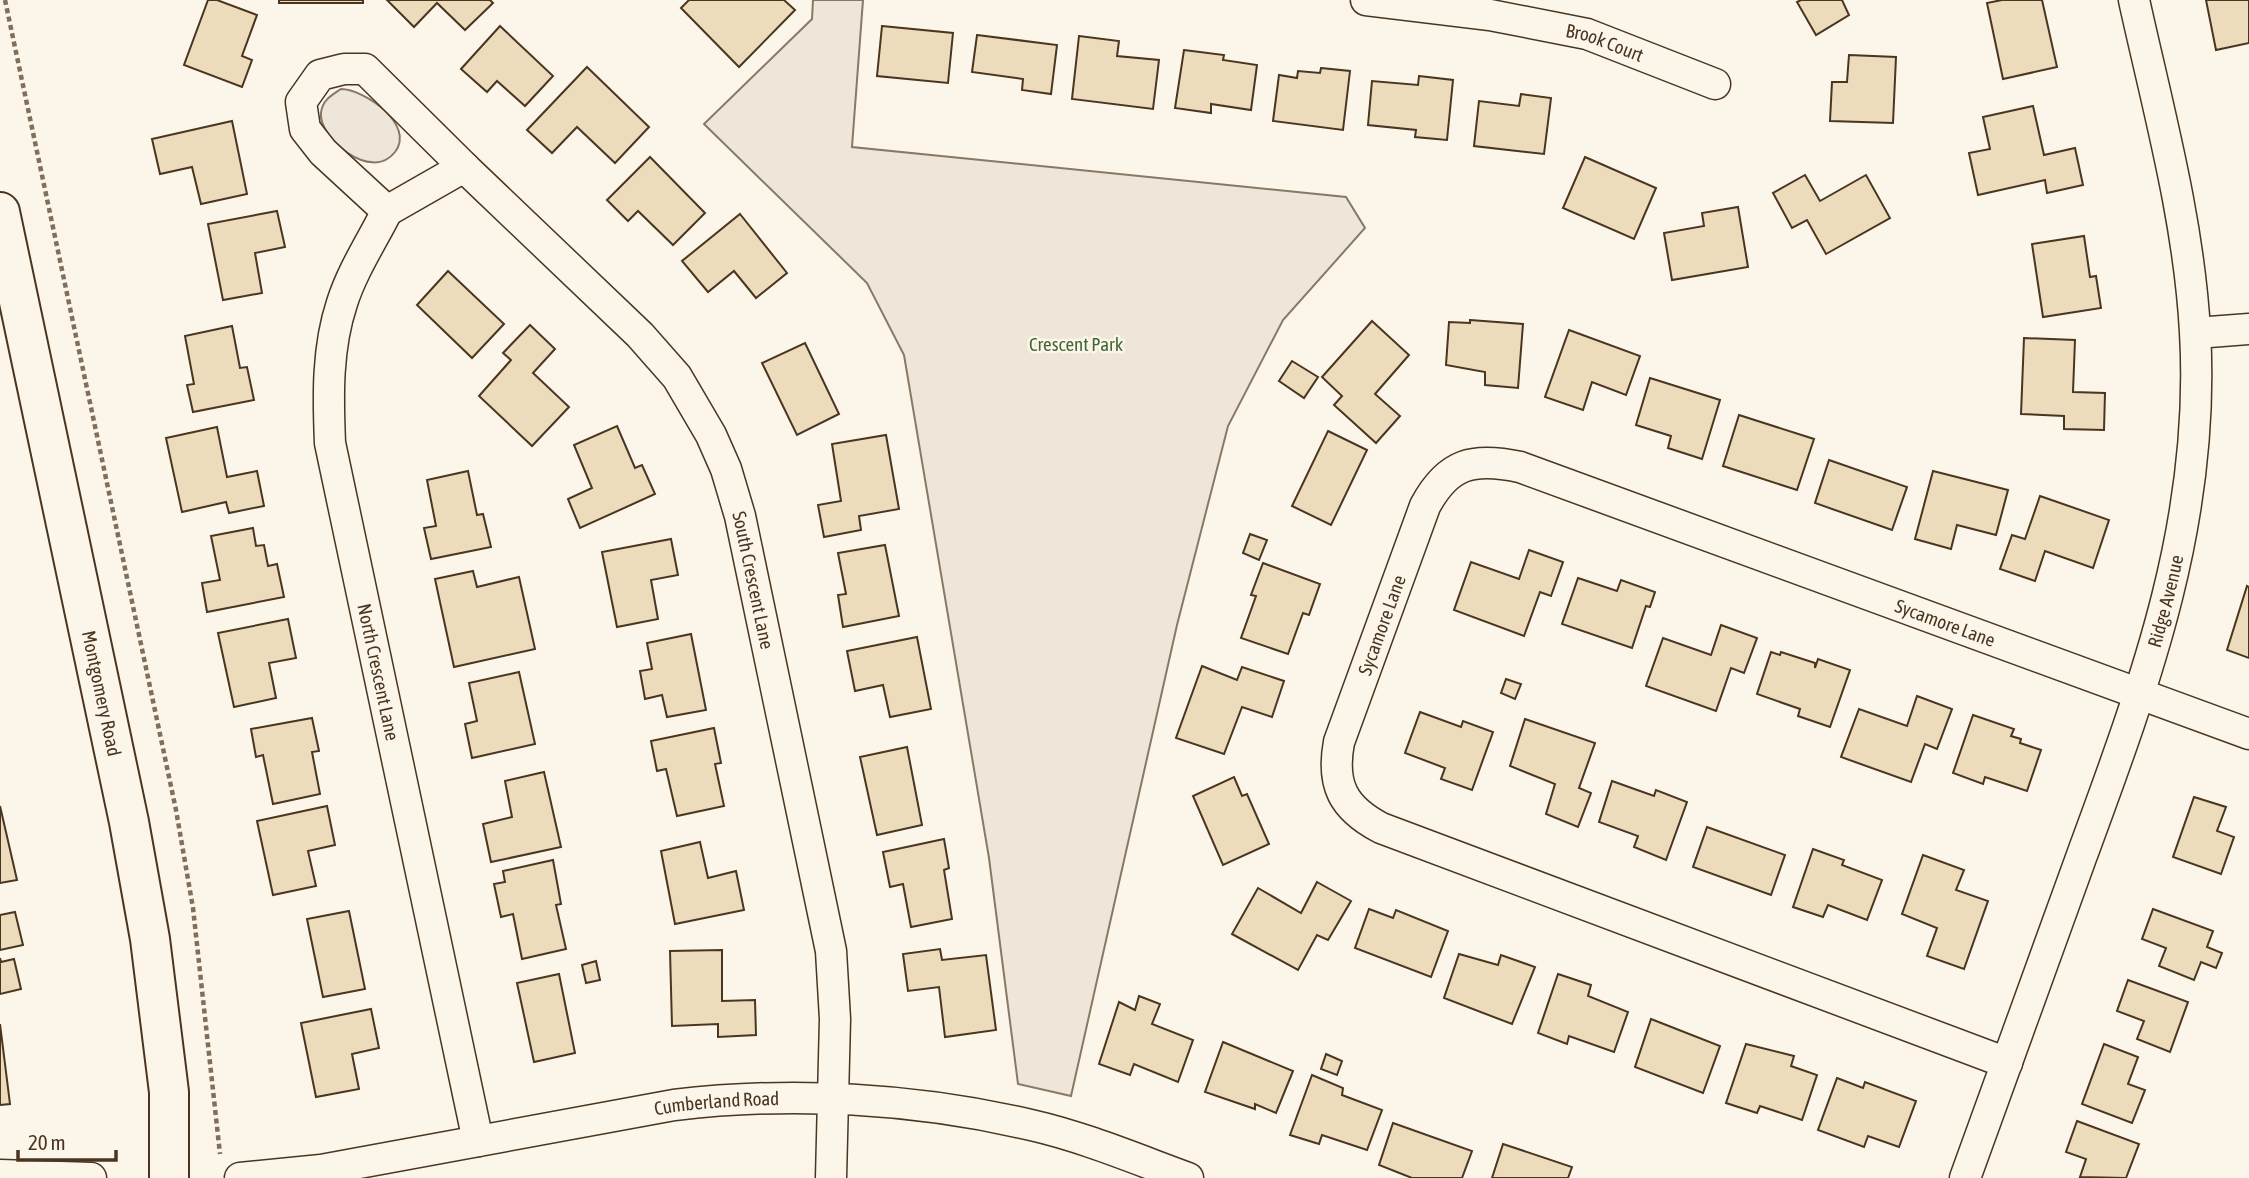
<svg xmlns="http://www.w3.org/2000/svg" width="2249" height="1178" font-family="'Asap Condensed',sans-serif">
<rect width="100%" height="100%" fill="#fbf6e9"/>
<g fill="#ede6d9" stroke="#887966" stroke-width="2">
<path d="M813,0H863L852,147L1346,197L1365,228L1283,320L1228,426L1177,625L1071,1096L1018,1084L989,858L904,355L867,283L704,124L812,19Z"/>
<path d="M341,89C364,89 416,125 395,152C371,183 318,137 321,113C322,100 332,95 341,89Z"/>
</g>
<g fill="#ecdcbc" stroke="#4a3520" stroke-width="2">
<path d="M208,0H217L257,15L242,56L252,60L242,87L184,65Z"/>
<rect x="279" y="0" width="84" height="3"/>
<path d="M387,0H490L493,3L465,30L437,3L414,27Z"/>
<path d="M689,0H784L795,10L739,67L681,8Z"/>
<path d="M1801,0H1842L1849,15L1816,35L1797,2Z"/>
<path d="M2002,0H2042L2057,67L2003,79L1987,3Z"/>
<path d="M2206,0H2249V43L2216,50Z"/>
<path d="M500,26L553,76L525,106L497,81L487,92L461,69Z"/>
<path d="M882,26L953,33L948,83L877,76Z"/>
<path d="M977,35L1057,45L1051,94L1022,90L1023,79L972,72Z"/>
<path d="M1079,36L1119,41L1117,56L1159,60L1153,109L1072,99Z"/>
<path d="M1184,50L1224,55L1223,60L1257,65L1251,110L1211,104V113L1175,108Z"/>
<path d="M1849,55L1896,57L1893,123L1830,121L1832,82H1847Z"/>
<path d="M587,67L649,127L615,163L577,127L552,153L527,130Z"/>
<path d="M1321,68L1350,71L1343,130L1273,121L1279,75L1297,78L1298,71L1320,73Z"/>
<path d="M1419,76L1453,80L1447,140L1415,137L1416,130L1368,125L1372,81L1418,85Z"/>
<path d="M1521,94L1551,98L1544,154L1474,146L1479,101L1519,106Z"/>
<path d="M2033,106L2044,155L2075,148L2083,185L2047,193L2045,180L1978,195L1969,153L1990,149L1983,117Z"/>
<path d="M232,121L247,194L201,204L192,167L160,174L152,139Z"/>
<path d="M650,157L705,213L673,245L638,211L628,221L607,200Z"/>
<path d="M1585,157L1656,188L1634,239L1563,208Z"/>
<path d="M1805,175L1820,201L1866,175L1890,218L1826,254L1807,220L1792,228L1773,193Z"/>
<path d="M1738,207L1748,267L1672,280L1664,233L1704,226L1702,213Z"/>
<path d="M277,211L285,247L255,253L262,293L223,300L208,224Z"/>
<path d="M740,214L787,273L756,298L734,271L708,292L682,261Z"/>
<path d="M2084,236L2090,277L2096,276L2101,308L2043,317L2032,244Z"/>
<path d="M448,271L504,324L472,358L417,305Z"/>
<path d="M1470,320L1523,324L1518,388L1485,385V372L1446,365L1449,322L1470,323Z"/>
<path d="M1372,321L1409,355L1375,394L1400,416L1376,443L1334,405L1342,396L1322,377Z"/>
<path d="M530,325L555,349L533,373L569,407L532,446L479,396L511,360L503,353Z"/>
<path d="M232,326L240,368L247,367L254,400L193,412L187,385L194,384L185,336Z"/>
<path d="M1569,330L1640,356L1626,395L1592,382L1583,410L1545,397Z"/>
<path d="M2024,338L2075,340L2073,392L2105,393L2104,430L2064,429V416L2021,414Z"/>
<path d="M805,343L839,414L797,435L762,363Z"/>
<path d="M1292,361L1318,377L1304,398L1279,381Z"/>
<path d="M1650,378L1720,400L1702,459L1668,448L1671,436L1636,425Z"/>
<path d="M1739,415L1814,439L1797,490L1723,466Z"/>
<path d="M617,426L635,468L642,465L655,494L580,528L568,499L592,488L574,445Z"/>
<path d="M217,427L227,477L257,471L264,506L229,513L226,502L182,512L166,438Z"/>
<path d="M1328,431L1367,450L1331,525L1292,506Z"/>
<path d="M886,435L899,509L859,516L861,530L824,537L818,505L841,501L832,444Z"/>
<path d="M1829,460L1907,487L1892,530L1815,503Z"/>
<path d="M468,471L477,515L483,514L491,547L431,559L424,528L436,526L427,480Z"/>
<path d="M1933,471L2008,490L1996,535L1957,525L1951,549L1915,539Z"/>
<path d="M2040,496L2109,520L2093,568L2045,551L2035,581L2000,569L2012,535L2025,539Z"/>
<path d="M253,528L256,546L264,545L268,566L277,564L284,597L207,612L202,583L220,580L211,536Z"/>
<path d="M1250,534L1267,540L1259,560L1243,553Z"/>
<path d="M671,539L678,575L651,580L658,619L617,627L602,552Z"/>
<path d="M885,545L899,616L843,627L838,595L846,594L838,553Z"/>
<path d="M1529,550L1563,562L1551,596L1540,592L1524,636L1454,610L1471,562L1519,579Z"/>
<path d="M1263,563L1320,584L1309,615L1303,613L1288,654L1241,638L1256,596L1251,595Z"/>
<path d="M473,571L477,587L519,577L535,649L454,667L435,579Z"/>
<path d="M1578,578L1617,591L1621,580L1655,592L1650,607L1646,606L1632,648L1562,624Z"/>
<path d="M2247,586L2249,587V658L2227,650Z"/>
<path d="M288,619L296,658L269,663L276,698L234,707L218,633Z"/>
<path d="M1721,625L1757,638L1744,673L1731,668L1716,711L1646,686L1663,638L1711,655Z"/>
<path d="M691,634L706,710L667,717L662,695L645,699L640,671L652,669L647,643Z"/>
<path d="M917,637L931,709L890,717L883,685L855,691L847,651Z"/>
<path d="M1771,652L1780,655L1781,652L1815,663V668L1818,659L1850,670L1830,727L1798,716L1800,709L1757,694Z"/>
<path d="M1202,666L1237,680L1242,667L1284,681L1272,717L1242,707L1224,754L1176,738Z"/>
<path d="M519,672L535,744L472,758L465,724L477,721L469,683Z"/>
<path d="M1506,679L1521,684L1515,699L1501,693Z"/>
<path d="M1917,696L1952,709L1937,749L1925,744L1911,782L1841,757L1859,709L1907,726Z"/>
<path d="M1420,712L1461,727L1463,721L1493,732L1472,790L1441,779L1445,768L1405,753Z"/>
<path d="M1973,715L2014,729L2011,736L2021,739L2020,743L2041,750L2027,791L1985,777L1983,784L1953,773Z"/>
<path d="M312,718L319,751L312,752L320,794L273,804L263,755L256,757L251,729Z"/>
<path d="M1525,719L1595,743L1579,788L1591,793L1578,827L1546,814L1555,784L1510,766Z"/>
<path d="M714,728L721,763L715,764L724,806L677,816L666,769L657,771L651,741Z"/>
<path d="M907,747L922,825L877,835L860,757Z"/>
<path d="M544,772L561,847L491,862L483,824L512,817L505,781Z"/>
<path d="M1234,777L1242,796L1247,794L1269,844L1223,865L1193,796Z"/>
<path d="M1612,781L1654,796L1656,790L1687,802L1666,860L1634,847L1638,836L1599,822Z"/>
<path d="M2194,797L2226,807L2217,831L2234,837L2221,874L2173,857Z"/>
<path d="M0,806L17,880L0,883Z"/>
<path d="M327,806L335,845L308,851L316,886L273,895L257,821Z"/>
<path d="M1707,827L1785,855L1771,895L1693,867Z"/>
<path d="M944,839L949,868L944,870L952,919L911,927L903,884L890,887L883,852Z"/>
<path d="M700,842L708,878L736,871L744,910L675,924L661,851Z"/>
<path d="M1813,849L1844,860L1842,865L1882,880L1867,920L1828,905L1823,917L1793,907Z"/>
<path d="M1923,855L1964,870L1956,890L1988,901L1964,969L1927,956L1937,928L1902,914Z"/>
<path d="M553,860L561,904L556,905L566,949L522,959L513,914L501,917L494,884L505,882L503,871Z"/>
<path d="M1317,882L1351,901L1328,940L1317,935L1298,970L1232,934L1258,888L1301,913Z"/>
<path d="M1369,909L1393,918L1396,910L1448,931L1431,977L1355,948Z"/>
<path d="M2153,909L2213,931L2207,947L2222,953L2216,968L2201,962L2194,980L2159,966L2166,948L2142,939Z"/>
<path d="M349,911L365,989L323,997L307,919Z"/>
<path d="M15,912L23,945L0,950V915Z"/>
<path d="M940,949L942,960L986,955L996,1030L945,1037L939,987L908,991L903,954Z"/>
<path d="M722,950V1001L755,1000L756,1035L718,1037V1024L672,1026L670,951Z"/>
<path d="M1459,954L1498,965L1501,955L1535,967L1512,1024L1444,998Z"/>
<path d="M0,958L1,962L14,959L21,989L0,994Z"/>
<path d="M596,961L600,980L586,983L582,965Z"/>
<path d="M559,974L575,1053L534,1062L517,983Z"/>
<path d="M1558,974L1591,985L1588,996L1628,1012L1614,1052L1569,1036L1567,1044L1538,1033Z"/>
<path d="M2128,980L2188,1002L2170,1052L2137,1039L2144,1021L2117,1011Z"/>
<path d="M1139,996L1160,1004L1152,1024L1193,1040L1178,1082L1134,1064L1130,1075L1099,1064L1119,1002L1135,1010Z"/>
<path d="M371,1009L379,1048L352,1054L359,1089L316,1097L301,1023Z"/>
<path d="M1651,1019L1720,1046L1703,1093L1635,1067Z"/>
<path d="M0,1024L10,1104L0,1105Z"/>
<path d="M1223,1042L1293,1071L1276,1113L1255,1104V1109L1205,1092Z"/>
<path d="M1746,1044L1794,1056L1791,1066L1817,1075L1802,1120L1760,1106L1757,1113L1726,1103Z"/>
<path d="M2104,1044L2138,1057L2128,1084L2145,1090L2132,1123L2082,1104Z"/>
<path d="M1326,1054L1342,1061L1337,1075L1321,1069Z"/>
<path d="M1312,1075L1343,1088L1342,1095L1382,1110L1367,1150L1322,1135L1319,1144L1290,1135Z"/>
<path d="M1837,1078L1863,1088L1865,1082L1916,1101L1899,1147L1868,1136L1864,1147L1818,1130Z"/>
<path d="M2077,1121L2139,1144L2126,1178L2080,1177L2086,1159L2066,1152Z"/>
<path d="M1393,1123L1472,1151L1462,1178H1412L1379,1165Z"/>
<path d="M1503,1144L1572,1167L1568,1178H1492Z"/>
</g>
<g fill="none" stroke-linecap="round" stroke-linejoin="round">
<g stroke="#4a3520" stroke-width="33">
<g id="street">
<path id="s1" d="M1366,0L1490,15L1587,34L1715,84"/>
<path id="s2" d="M387,211L464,167L640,335L677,377L711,435L726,469L740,516L831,951L835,1019L831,1178"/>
<path id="s3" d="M387,211C372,241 352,271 342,303C327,348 328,396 330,443L478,1141"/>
<path d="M387,211L323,152L305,129L301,102L320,75L344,69H365L464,167"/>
<path d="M2196,333L2249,329"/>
<path id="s4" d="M2007,1063L1381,828C1343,808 1331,785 1339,742L1425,506C1448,463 1473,457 1520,467L2249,734"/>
<path d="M0,1175L91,1178"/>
<path id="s5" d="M240,1178L321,1170L674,1105C791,1091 916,1098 1031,1125C1084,1137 1136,1159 1188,1178"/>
<path id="s6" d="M1965,1178C2004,1070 2043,963 2082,855C2146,681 2206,520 2195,332C2189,220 2158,109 2134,0"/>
</g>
</g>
<g stroke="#4a3520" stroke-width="42">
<g id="secondary">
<path id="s7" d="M0,212L129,822L150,939L169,1092V1178"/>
</g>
</g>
<path stroke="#7f6f5c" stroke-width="4.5" stroke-dasharray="5 3.5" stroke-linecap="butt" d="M5,0L176,810L193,908L220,1154"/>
<use href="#street" stroke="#fbf6e9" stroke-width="30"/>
<use href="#secondary" stroke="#fbf6e9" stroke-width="38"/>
</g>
<g text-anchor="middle" stroke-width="5" stroke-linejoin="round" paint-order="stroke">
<g font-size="19" fill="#4a3520" stroke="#fbf6e9">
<text dy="7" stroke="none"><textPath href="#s1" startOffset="243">Brook Court</textPath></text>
<text dy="7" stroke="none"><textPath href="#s2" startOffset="607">South Crescent Lane</textPath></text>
<text dy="7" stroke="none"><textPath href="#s6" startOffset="611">Ridge Avenue</textPath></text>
<text dy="7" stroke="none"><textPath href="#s4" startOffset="1591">Sycamore Lane</textPath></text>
<text dy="7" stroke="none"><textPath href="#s4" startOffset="898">Sycamore Lane</textPath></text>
<text dy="7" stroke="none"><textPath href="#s3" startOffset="478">North Crescent Lane</textPath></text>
<text dy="7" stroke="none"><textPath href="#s7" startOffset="492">Montgomery Road</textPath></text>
<text dy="7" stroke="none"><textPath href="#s5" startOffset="483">Cumberland Road</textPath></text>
</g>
<g font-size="19" fill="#436837" stroke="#fbf6e9">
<text x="1076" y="351">Crescent Park</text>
</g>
</g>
<path d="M18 1150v10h98v-10" fill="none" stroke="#4a3520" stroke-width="3.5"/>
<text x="28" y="1150" font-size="21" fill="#4a3520" stroke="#fbf6e9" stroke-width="5" paint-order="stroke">20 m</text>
</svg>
